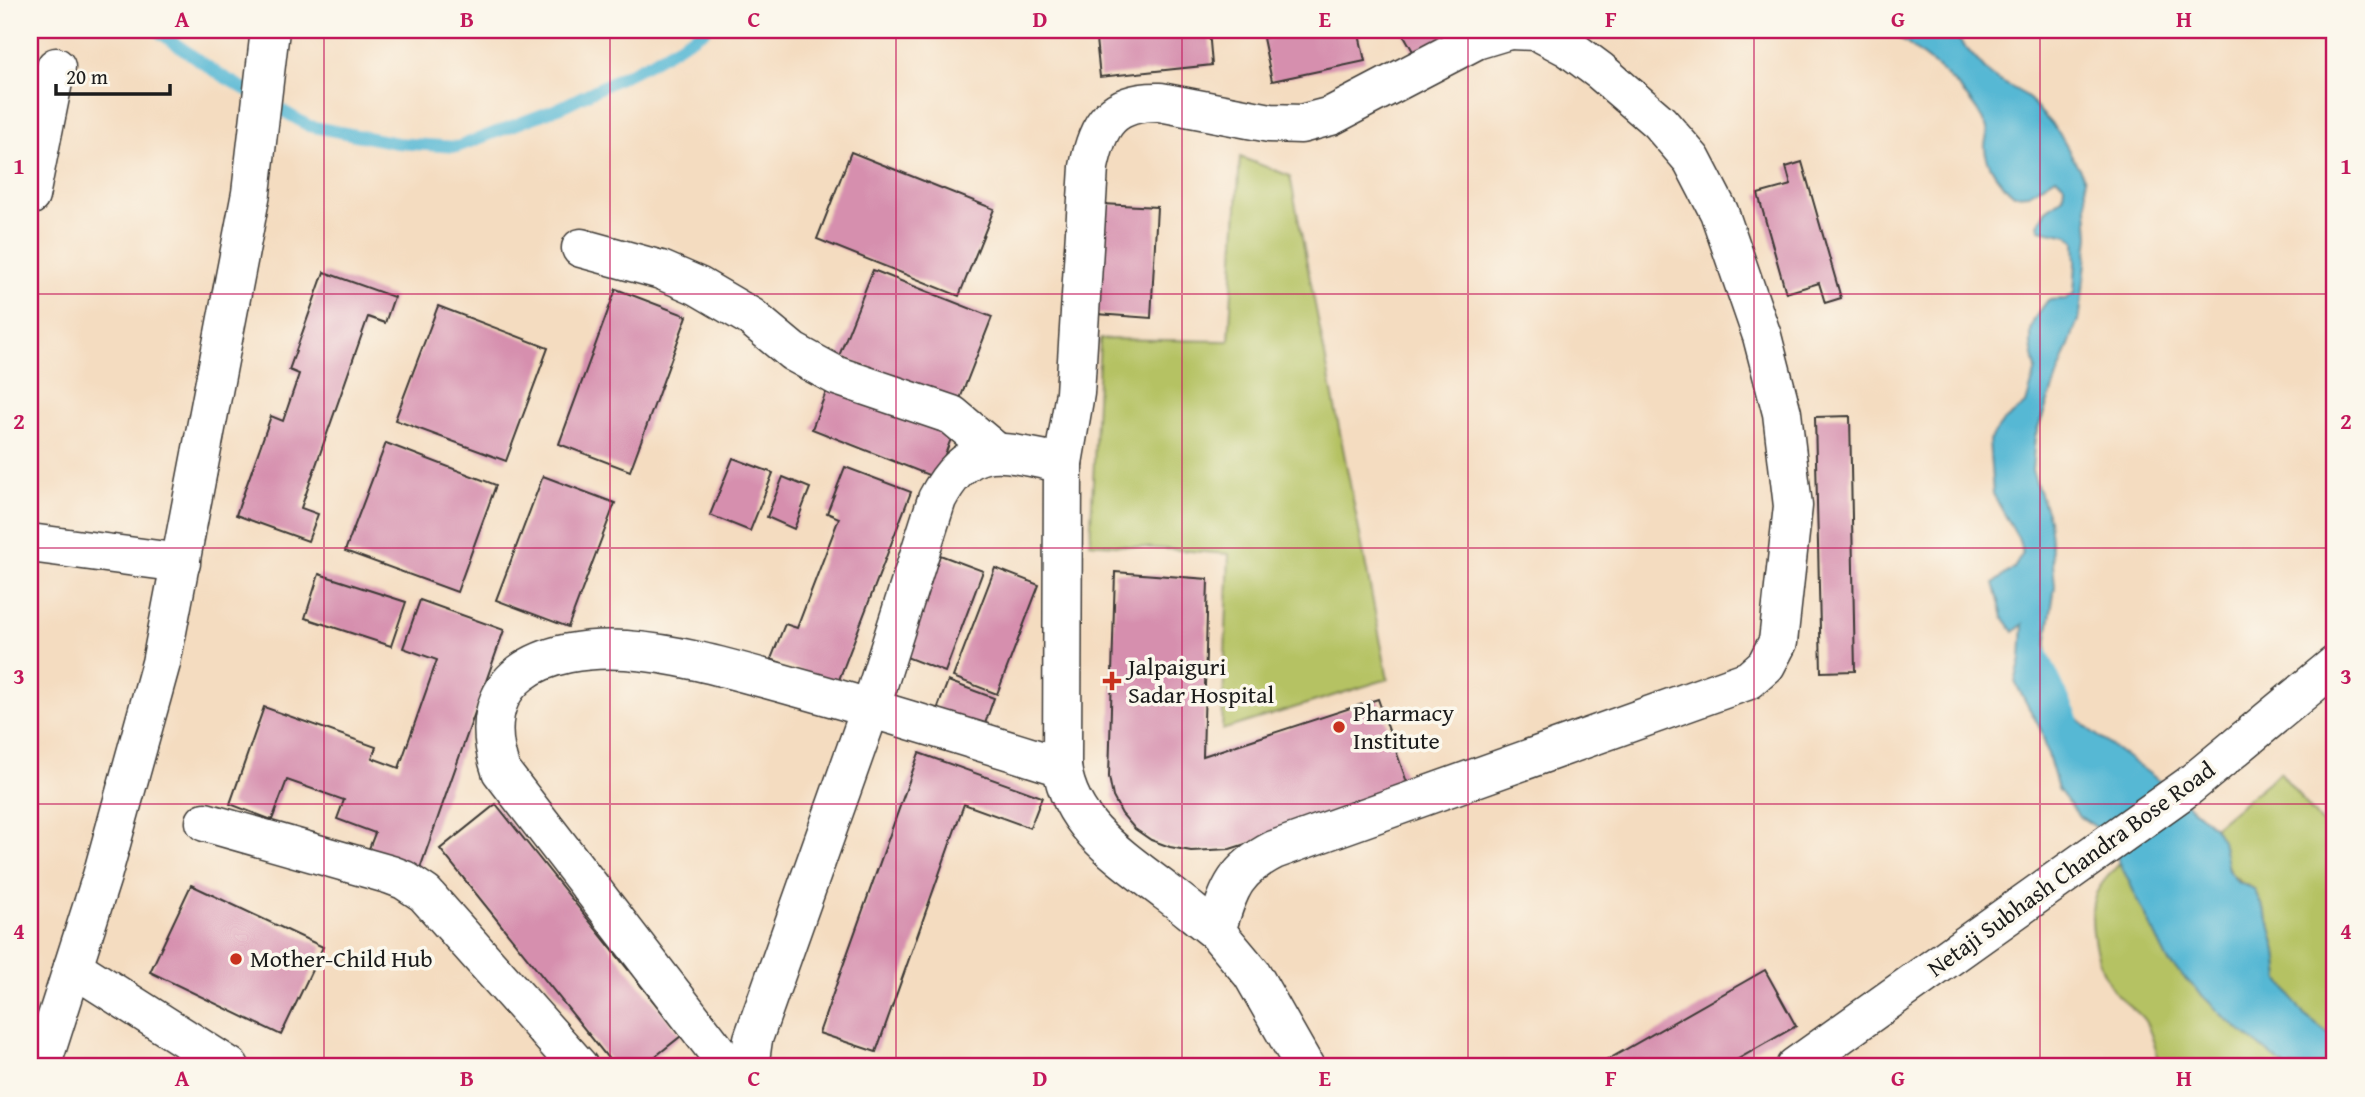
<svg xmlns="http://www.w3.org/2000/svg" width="2365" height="1097" font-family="'Gentium Book Plus',serif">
<rect width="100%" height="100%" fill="#fbf7ec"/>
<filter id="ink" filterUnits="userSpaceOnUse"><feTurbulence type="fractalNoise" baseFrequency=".0143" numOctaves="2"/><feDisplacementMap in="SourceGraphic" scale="14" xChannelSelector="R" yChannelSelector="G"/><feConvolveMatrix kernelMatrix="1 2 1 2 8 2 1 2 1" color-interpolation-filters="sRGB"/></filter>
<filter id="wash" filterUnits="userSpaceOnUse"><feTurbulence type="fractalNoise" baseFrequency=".00686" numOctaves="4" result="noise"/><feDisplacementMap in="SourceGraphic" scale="28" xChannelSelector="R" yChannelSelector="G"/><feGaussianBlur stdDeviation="1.57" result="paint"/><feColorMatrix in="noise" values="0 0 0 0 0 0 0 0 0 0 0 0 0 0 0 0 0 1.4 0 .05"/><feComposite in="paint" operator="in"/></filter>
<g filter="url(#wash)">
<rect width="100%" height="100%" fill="#f4dcc0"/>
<g fill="#b5c264" stroke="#686f40" stroke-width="2">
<path d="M1240,157L1290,176L1388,679L1222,730L1229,554L1090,543L1100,339L1229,341Z"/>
<path d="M2280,772L2335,840V1039L2304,1015L2280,980L2277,951L2270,924L2254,889C2214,872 2233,857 2214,827Z"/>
<path d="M2120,863L2168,961L2225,1018L2286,1067H2161C2156,1052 2153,1035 2145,1021C2137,1009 2122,1003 2114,991C2098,971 2089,929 2093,903C2096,887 2109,875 2120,863Z"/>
</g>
<path fill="#56b8d4" stroke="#396a78" stroke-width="2" d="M1888,30H1950L1991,76L2027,96L2059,133L2085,179L2089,236L2080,315L2035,437L2032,471L2049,519L2055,586L2047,638L2046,667L2063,702L2087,728L2161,782L2214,827L2222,840L2228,870L2237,882L2254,889L2270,924L2277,951L2280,980L2304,1015L2335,1039V1067H2286L2225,1018L2168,961L2105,833L2079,816L2058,789L2041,730L2015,682L2021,659L2023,624L2014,632L2003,617L1994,583L2014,568L2023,553L2018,538L1993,494L1989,441L2003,422L2026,404L2036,369L2031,346V331L2034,319L2048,300L2066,299L2074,293L2076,263L2075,241L2068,235L2039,229L2038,223L2045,211L2063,197L2064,185L2056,177L2029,194L2014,195C2001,184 1984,163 1985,145C1986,136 1990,132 1985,124C1964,83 1924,56 1888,30Z"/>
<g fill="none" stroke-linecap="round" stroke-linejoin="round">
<g stroke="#56b8d4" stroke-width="12">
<path d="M156,30L217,73L309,126L397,143L457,147L559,108L652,62L705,30"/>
<path d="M2040,648L2074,721"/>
</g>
</g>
<g id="blocks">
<g fill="#d68fae">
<path d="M1095,30H1209L1212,65L1100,77Z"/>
<path d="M1302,30H1358L1365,61L1272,81L1263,38Z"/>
<path d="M1401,30H1459L1415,55Z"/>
<path d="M851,152L994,209L959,296L817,239Z"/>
<path d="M1802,162L1841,298L1825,303L1819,283L1786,293L1758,194L1791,185L1786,167Z"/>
<path d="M1103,204L1157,207L1151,318L1097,314Z"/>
<path d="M873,270L992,317L958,404L839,356Z"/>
<path d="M324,272L394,297L385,323L368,317L301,508L318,514L308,541L236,515L271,416L283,421L299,374L289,370Z"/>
<path d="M616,289L687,316L630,471L559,444Z"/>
<path d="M438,306L548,348L506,461L395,420Z"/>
<path d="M828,387L952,436L936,478L812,429Z"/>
<path d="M1850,416L1855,671L1821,672L1815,417Z"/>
<path d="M386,443L496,485L457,592L345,551Z"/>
<path d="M733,458L773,473L750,531L710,515Z"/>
<path d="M845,467L911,492L837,685L771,659L785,624L797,628L839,518L827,513Z"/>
<path d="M543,476L615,503L568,627L496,600Z"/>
<path d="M783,477L810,488L794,529L767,517Z"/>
<path d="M940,555L983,571L945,672L901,655Z"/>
<path d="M995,568L1039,585L997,694L953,677Z"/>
<path d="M1115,572L1208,579L1203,756L1378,699L1410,791L1230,849L1191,851L1170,847L1151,840L1135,829L1122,814L1113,797L1109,777Z"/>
<path d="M319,574L406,602L391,646L305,618Z"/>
<path d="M420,600L504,630L417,877L365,859L375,833L337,819L344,800L287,780L272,820L230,804L264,707L376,747L372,758L399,768L437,660L403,648Z"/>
<path d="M948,681L994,698L981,735L934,718Z"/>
<path d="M919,753L1042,797L1030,828L964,804L876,1052L819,1033Z"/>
<path d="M496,804L681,1036L642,1067H615L440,849Z"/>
<path d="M191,885L323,947L281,1035L150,972Z"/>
<path d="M1765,970L1796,1026L1724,1067H1595Z"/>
</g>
</g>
</g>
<g filter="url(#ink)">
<use href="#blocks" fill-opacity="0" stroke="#3c3935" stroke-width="2"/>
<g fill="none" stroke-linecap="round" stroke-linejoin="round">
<g stroke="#3c3935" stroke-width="41">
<g id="minor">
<path d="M30,196L56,67"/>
<path d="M581,248L661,270L698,286L751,317L793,352L837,376L952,415L996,452"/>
<path d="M1063,463L1062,767C1070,825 1122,858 1165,891C1183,904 1199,918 1216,931"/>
<path d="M30,543L181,563"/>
<path d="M205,822L391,875L404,880L425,894L579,1067"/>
<path d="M73,967L230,1067"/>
<path d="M41,1067L102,876L161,663L251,193L270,30"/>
<path d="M729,1067L501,771C469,676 544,645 626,650C683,654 737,671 792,686C883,711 972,739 1062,767"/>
<path d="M749,1067L753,1039L871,707L937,499C971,435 1003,453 1063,463L1075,393L1089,167C1098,123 1112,101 1160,102L1270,123L1301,124L1331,116L1476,40L1509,30"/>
<path d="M1305,1067L1252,974L1216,931C1229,890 1233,871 1274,850L1749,680L1766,665L1778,642L1793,506L1782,413L1762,336L1719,212L1692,160L1659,122L1600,71L1569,48L1537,31L1510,30"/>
<path d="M1795,1067L2189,786L2335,665"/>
</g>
</g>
<use href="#minor" stroke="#fff" stroke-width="38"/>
</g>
</g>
<path fill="none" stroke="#c2185b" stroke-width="2" stroke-opacity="0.55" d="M324,30V1067M610,30V1067M896,30V1067M1182,30V1067M1468,30V1067M1754,30V1067M2040,30V1067M30,294H2335M30,548H2335M30,804H2335"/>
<g fill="#c8321e" stroke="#fbf7ec" stroke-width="2.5">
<path d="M1108.5 670.5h7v7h7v7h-7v7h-7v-7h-7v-7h7z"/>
<circle cx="1339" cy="727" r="7"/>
<circle cx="236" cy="959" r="7"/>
</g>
<g text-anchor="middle" stroke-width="7" stroke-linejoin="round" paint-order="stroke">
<g font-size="24" fill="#1c1c1c" stroke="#fbf7ec" text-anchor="start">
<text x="1128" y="675">Jalpaiguri<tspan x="1128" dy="28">Sadar Hospital</tspan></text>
<text x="1353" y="721">Pharmacy<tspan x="1353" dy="28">Institute</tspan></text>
<text x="250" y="967">Mother-Child Hub</text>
</g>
<g font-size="24" fill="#1c1c1c" stroke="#fbf7ec">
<text transform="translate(2071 869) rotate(-36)" y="8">Netaji Subhash Chandra Bose Road</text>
</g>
</g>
<rect width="2365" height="1097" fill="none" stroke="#fbf7ec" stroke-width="77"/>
<path d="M56 84v10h114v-10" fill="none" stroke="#1c1c1c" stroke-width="3.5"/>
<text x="66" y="84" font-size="21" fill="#1c1c1c" stroke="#fbf7ec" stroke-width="5" paint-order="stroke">20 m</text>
<rect x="38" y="38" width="2288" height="1020" fill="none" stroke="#c2185b" stroke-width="2.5"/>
<g font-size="23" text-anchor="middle" font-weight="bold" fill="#c2185b">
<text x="182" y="27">A</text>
<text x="467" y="27">B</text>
<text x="754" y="27">C</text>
<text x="1040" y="27">D</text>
<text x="1325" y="27">E</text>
<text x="1611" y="27">F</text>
<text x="1898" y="27">G</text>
<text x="2184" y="27">H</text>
<text x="19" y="174">1</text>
<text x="2346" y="174">1</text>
<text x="19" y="429">2</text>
<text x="2346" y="429">2</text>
<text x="19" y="684">3</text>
<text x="2346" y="684">3</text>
<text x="19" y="939">4</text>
<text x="2346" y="939">4</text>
<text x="182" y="1086">A</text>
<text x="467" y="1086">B</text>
<text x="754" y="1086">C</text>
<text x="1040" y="1086">D</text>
<text x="1325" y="1086">E</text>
<text x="1611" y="1086">F</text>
<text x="1898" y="1086">G</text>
<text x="2184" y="1086">H</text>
</g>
</svg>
